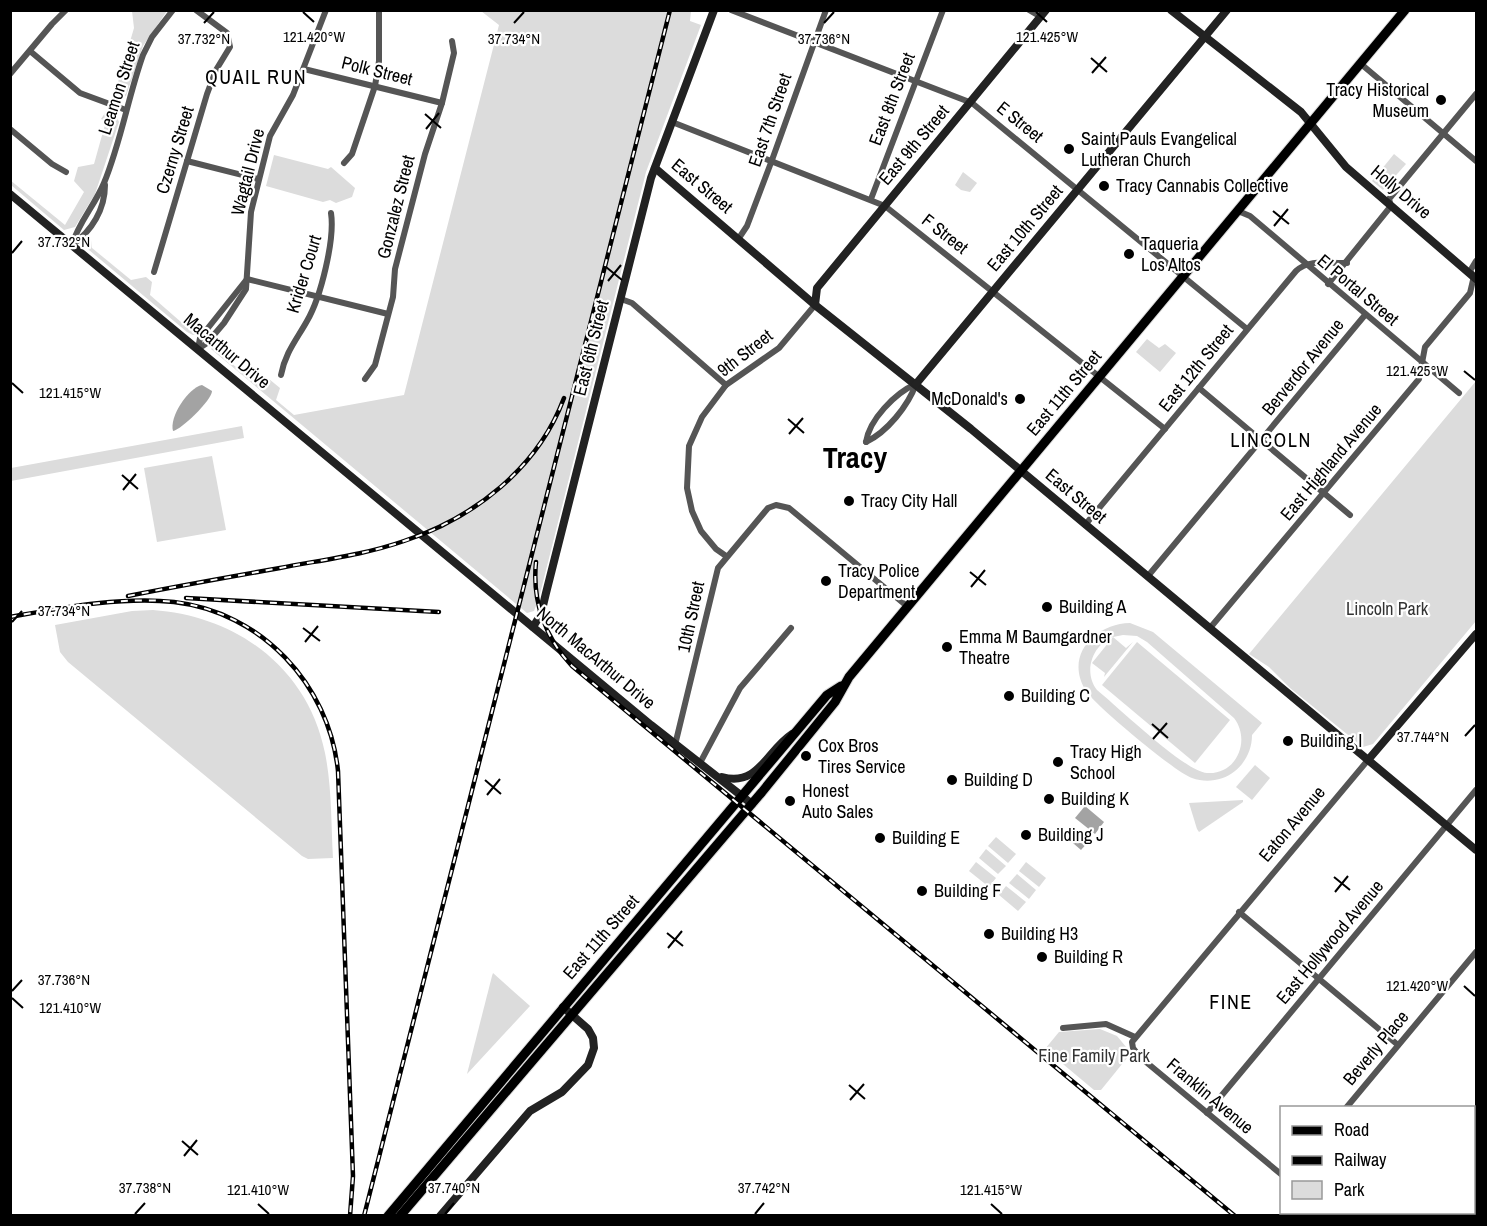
<svg xmlns="http://www.w3.org/2000/svg" width="1487" height="1226" font-family="'Archivo Narrow',sans-serif">
<rect width="100%" height="100%" fill="#fff"/>
<g fill="#dcdcdc" fill-rule="evenodd">
<path d="M132,11H167L143,46L126,96L116,100L113,99L134,28Z"/>
<path d="M481,11H691L690,21L701,25L646,172L539,598L534,611L527,613L211,349L213,341L217,344L218,352L255,383L269,379L280,388L276,400L294,415L404,395L499,25Z"/>
<path d="M107,110L115,113L119,122L95,194L75,227L64,230L11,185L10,180L65,225L84,192L74,181L78,167L94,164L106,121L101,119Z"/>
<path d="M1394,154L1406,164L1383,190L1372,181Z"/>
<path d="M274,155L328,169L331,167L355,188L352,197L336,203L330,200L323,202L266,186Z"/>
<path d="M963,172L977,183L970,192L961,190L955,185Z"/>
<path d="M87,237L91,240L92,248L131,280L146,277L152,282L150,295L189,329L197,328L201,332L193,335L187,332L89,250L85,244Z"/>
<path d="M1147,339L1159,348L1165,344L1176,353L1160,372L1136,352Z"/>
<path d="M1476,381V621L1373,744L1363,747L1290,688L1269,667L1249,654Z"/>
<path d="M242,426L244,438L11,481V468Z"/>
<path d="M212,456L226,530L157,542L144,468Z"/>
<path d="M153,610C237,616 308,668 325,753C332,787 331,824 333,858L308,859L302,856L68,662L60,652L55,625L132,611Z"/>
<path d="M1130,623L1153,632L1262,723L1252,735C1252,749 1246,762 1235,771C1223,781 1206,783 1192,778C1176,773 1095,705 1086,691C1064,656 1094,624 1130,623ZM1123,635L1137,636L1147,642L1234,718C1251,740 1237,775 1207,773C1185,772 1117,706 1097,690C1083,672 1092,645 1113,637L1092,663L1105,673L1104,677L1133,642L1126,648L1113,637Z"/>
<path d="M1137,642L1230,720L1195,763L1102,685Z"/>
<path d="M1255,765L1270,778L1252,800L1236,787Z"/>
<path d="M1243,800V802L1199,832L1197,829L1189,803Z"/>
<path d="M996,837L1016,854L1008,863L988,846Z"/>
<path d="M986,849L1006,866L998,874L979,858Z"/>
<path d="M976,862L996,878L989,887L969,871Z"/>
<path d="M1026,862L1046,878L1039,887L1019,871Z"/>
<path d="M1017,874L1036,890L1029,899L1009,883Z"/>
<path d="M1006,886L1026,902L1018,911L999,895Z"/>
<path d="M493,973L530,1006L467,1074L492,976Z"/>
<path d="M1100,1029L1117,1036L1131,1053L1101,1090H1094L1045,1049L1059,1032Z"/>
</g>
<g fill="#a3a3a3">
<path d="M202,385L212,391C212,400 181,430 173,431C169,417 188,388 202,385Z"/>
<path d="M1085,806L1104,822L1095,834L1075,818Z"/>
<path d="M1074,828L1089,841L1081,850L1066,837Z"/>
</g>
<g fill="none" stroke-linecap="round" stroke-linejoin="round">
<g stroke="#dbdbdb" stroke-width="11">
<g id="primary">
<path d="M388,1216L827,695L841,686"/>
<path d="M400,1216L762,792L835,702L849,677L1405,10"/>
</g>
</g>
<g stroke="#555" stroke-width="6">
<path d="M731,10L972,103L1247,329"/>
<path d="M1029,10L1041,17"/>
<path d="M30,51L80,93L126,110"/>
<path d="M1361,64L1476,161"/>
<path d="M304,69L442,103"/>
<path d="M10,74L52,24L66,10"/>
<path d="M672,122L885,206L1165,429"/>
<path d="M10,129L52,164L66,172"/>
<path d="M187,161L258,179"/>
<path d="M344,163L352,154L375,86L379,61V10"/>
<path d="M871,199L943,10"/>
<path d="M1238,211L1250,216L1459,393"/>
<path d="M739,238L747,226L772,160L826,10"/>
<path d="M72,245C78,223 95,205 104,183C121,142 128,97 143,55L152,37L173,10"/>
<path d="M72,245C92,231 105,209 105,185"/>
<path d="M154,272L207,94L216,70L230,47L227,33L196,10"/>
<path d="M247,279L388,314"/>
<path d="M1328,284L1391,206L1389,199L1476,94"/>
<path d="M621,299L632,303L726,385"/>
<path d="M198,349L207,343L224,323L246,289L251,212L270,136L293,95L326,10"/>
<path d="M198,349L200,338L247,279"/>
<path d="M281,375C285,353 297,339 307,321C321,297 335,239 331,213"/>
<path d="M365,379L375,365L393,297L395,269L425,154L442,103L454,53L452,41"/>
<path d="M1199,388L1350,515"/>
<path d="M866,442C869,420 895,393 916,384"/>
<path d="M866,442C887,432 908,406 916,384"/>
<path d="M1085,525L1296,271C1310,258 1329,264 1347,263"/>
<path d="M726,556L716,549L701,531L692,511L687,488L689,446L702,417L726,385L779,348L815,305"/>
<path d="M1148,576L1365,315"/>
<path d="M1210,628L1419,379L1425,347L1470,293L1474,276L1470,271L1476,261"/>
<path d="M675,745L718,568L768,508L776,505L789,508L908,607"/>
<path d="M700,763L740,688L791,628"/>
<path d="M1239,912L1398,1045"/>
<path d="M1063,1028L1106,1024L1135,1037"/>
<path d="M1346,1108L1476,952"/>
<path d="M1207,1113L1476,790"/>
<path d="M1474,1118L1476,1114"/>
<path d="M1282,1175L1140,1057L1133,1048L1132,1042L1368,760"/>
<path d="M1327,1212L1331,1216"/>
<path d="M1391,1216L1394,1212"/>
</g>
<g stroke="#222" stroke-width="8">
<path d="M1171,10L1301,112L1346,167L1476,279"/>
<path d="M655,168L815,305L971,429L1476,850"/>
<path d="M10,194L651,725L752,804"/>
<path d="M815,305L817,288L1046,10"/>
<path d="M916,384L1227,10"/>
<path d="M533,627L541,614L546,593L651,178L714,10"/>
<path d="M1368,760L1476,634"/>
<path d="M722,777C759,787 766,751 792,734"/>
<path d="M440,1216L530,1111L562,1092L588,1065L594,1048L593,1038L588,1029L563,1007"/>
</g>
<use href="#primary" stroke="#000" stroke-width="9"/>
<g stroke="#000" stroke-width="4.5">
<g id="rail">
<path d="M536,562C532,601 545,638 572,666L1235,1216"/>
<path d="M128,596C178,586 229,577 280,568C321,560 364,555 404,541C474,518 538,468 564,398"/>
<path d="M186,598L439,612"/>
<path d="M10,617C61,608 123,596 174,602C261,612 329,684 338,771L353,1176L350,1216"/>
<path d="M364,1216L670,10"/>
</g>
</g>
<use href="#rail" stroke="#fff" stroke-width="2" stroke-dasharray="7" stroke-linecap="butt"/>
</g>
<path fill="none" stroke="#000" stroke-width="2" d="M303,12L314,22M1036,12L1047,22M204,23L214,12M514,23L524,12M824,23L834,12M1091,58L1107,72M1092,73L1106,57M425,114L441,128M426,129L439,113M1273,211L1289,224M1274,226L1288,209M12,253L22,241M606,267L622,280M608,281L621,265M1464,371L1475,380M12,383L23,393M788,419L804,433M789,434L803,418M122,475L138,489M123,490L136,474M970,572L986,585M971,587L985,570M12,622L22,611M303,628L320,641M305,642L318,626M1152,724L1168,738M1465,736L1475,725M1153,739L1167,723M485,780L501,794M487,795L500,779M1334,877L1350,890M1335,892L1348,876M667,933L683,946M668,948L682,931M1464,986L1475,996M12,991L22,980M12,998L23,1008M849,1085L865,1099M850,1100L864,1084M182,1141L198,1155M184,1156L197,1140M258,1204L269,1214M991,1204L1002,1214M135,1214L145,1203M445,1214L454,1203M755,1214L764,1203"/>
<g fill="#000" stroke="#fff" stroke-width="2">
<circle cx="1441" cy="100" r="6"/>
<circle cx="1069" cy="149" r="6"/>
<circle cx="1104" cy="186" r="6"/>
<circle cx="1129" cy="254" r="6"/>
<circle cx="1020" cy="399" r="6"/>
<circle cx="849" cy="501" r="6"/>
<circle cx="826" cy="581" r="6"/>
<circle cx="1047" cy="607" r="6"/>
<circle cx="947" cy="647" r="6"/>
<circle cx="1009" cy="696" r="6"/>
<circle cx="1288" cy="741" r="6"/>
<circle cx="806" cy="756" r="6"/>
<circle cx="1058" cy="762" r="6"/>
<circle cx="952" cy="780" r="6"/>
<circle cx="1049" cy="799" r="6"/>
<circle cx="790" cy="801" r="6"/>
<circle cx="1026" cy="835" r="6"/>
<circle cx="880" cy="838" r="6"/>
<circle cx="922" cy="891" r="6"/>
<circle cx="989" cy="934" r="6"/>
<circle cx="1042" cy="957" r="6"/>
</g>
<g text-anchor="middle" stroke-width="4.5" stroke-linejoin="round" paint-order="stroke">
<g font-size="18" fill="#000" stroke="#fff">
<text transform="translate(377 71) rotate(14)" y="6">Polk Street</text>
<text transform="translate(119 88) rotate(-72)" y="6">Leamon Street</text>
<text transform="translate(892 99) rotate(-69)" y="6">East 8th Street</text>
<text transform="translate(770 120) rotate(-71)" y="6">East 7th Street</text>
<text transform="translate(1020 122) rotate(39)" y="6">E Street</text>
<text transform="translate(914 145) rotate(-50)" y="6">East 9th Street</text>
<text transform="translate(175 150) rotate(-73)" y="6">Czerny Street</text>
<text transform="translate(248 172) rotate(-76)" y="6">Wagtail Drive</text>
<text transform="translate(702 186) rotate(40)" y="6">East Street</text>
<text transform="translate(1401 192) rotate(40)" y="6">Holly Drive</text>
<text transform="translate(396 207) rotate(-76)" y="6">Gonzalez Street</text>
<text transform="translate(1025 228) rotate(-50)" y="6">East 10th Street</text>
<text transform="translate(945 234) rotate(38)" y="6">F Street</text>
<text transform="translate(304 274) rotate(-73)" y="6">Krider Court</text>
<text transform="translate(1358 290) rotate(40)" y="6">El Portal Street</text>
<text transform="translate(591 348) rotate(-76)" y="6">East 6th Street</text>
<text transform="translate(227 351) rotate(40)" y="6">Macarthur Drive</text>
<text transform="translate(745 353) rotate(-38)" y="6">9th Street</text>
<text transform="translate(1303 367) rotate(-51)" y="6">Berverdor Avenue</text>
<text transform="translate(1196 368) rotate(-51)" y="6">East 12th Street</text>
<text transform="translate(1064 393) rotate(-50)" y="6">East 11th Street</text>
<text transform="translate(1331 462) rotate(-50)" y="6">East Highland Avenue</text>
<text transform="translate(1076 496) rotate(40)" y="6">East Street</text>
<text transform="translate(691 617) rotate(-78)" y="6">10th Street</text>
<text transform="translate(596 658) rotate(40)" y="6">North MacArthur Drive</text>
<text transform="translate(1292 824) rotate(-50)" y="6">Eaton Avenue</text>
<text transform="translate(601 937) rotate(-49)" y="6">East 11th Street</text>
<text transform="translate(1330 942) rotate(-50)" y="6">East Hollywood Avenue</text>
<text transform="translate(1376 1048) rotate(-50)" y="6">Beverly Place</text>
<text transform="translate(1210 1096) rotate(40)" y="6">Franklin Avenue</text>
</g>
<g font-size="18" fill="#000" stroke="#fff" text-anchor="start">
<text x="1429" y="96" text-anchor="end">Tracy Historical<tspan x="1429" dy="21">Museum</tspan></text>
<text x="1081" y="145">Saint Pauls Evangelical<tspan x="1081" dy="21">Lutheran Church</tspan></text>
<text x="1116" y="192">Tracy Cannabis Collective</text>
<text x="1141" y="250">Taqueria<tspan x="1141" dy="21">Los Altos</tspan></text>
<text x="1008" y="405" text-anchor="end">McDonald's</text>
<text x="861" y="507">Tracy City Hall</text>
<text x="838" y="577">Tracy Police<tspan x="838" dy="21">Department</tspan></text>
<text x="1059" y="613">Building A</text>
<text x="959" y="643">Emma M Baumgardner<tspan x="959" dy="21">Theatre</tspan></text>
<text x="1021" y="702">Building C</text>
<text x="1300" y="747">Building I</text>
<text x="818" y="752">Cox Bros<tspan x="818" dy="21">Tires Service</tspan></text>
<text x="1070" y="758">Tracy High<tspan x="1070" dy="21">School</tspan></text>
<text x="964" y="786">Building D</text>
<text x="802" y="797">Honest<tspan x="802" dy="21">Auto Sales</tspan></text>
<text x="1061" y="805">Building K</text>
<text x="1038" y="841">Building J</text>
<text x="892" y="844">Building E</text>
<text x="934" y="897">Building F</text>
<text x="1001" y="940">Building H3</text>
<text x="1054" y="963">Building R</text>
</g>
<g font-size="18" fill="#333" stroke="#fff">
<text x="1387" y="615">Lincoln Park</text>
<text x="1094" y="1062">Fine Family Park</text>
</g>
<g font-size="20" letter-spacing="1.5" fill="#000" stroke="#fff">
<text x="256" y="84">QUAIL RUN</text>
<text x="1271" y="447">LINCOLN</text>
<text x="1231" y="1009">FINE</text>
</g>
<g font-size="30" font-weight="bold" fill="#000" stroke="#fff">
<text x="855" y="468">Tracy</text>
</g>
</g>
<g font-size="15" text-anchor="middle" fill="#000" stroke="#fff" stroke-width="4.5" stroke-linejoin="round" paint-order="stroke">
<text x="314" y="42">121.420°W</text>
<text x="1047" y="42">121.425°W</text>
<text x="204" y="44">37.732°N</text>
<text x="514" y="44">37.734°N</text>
<text x="824" y="44">37.736°N</text>
<text x="64" y="247">37.732°N</text>
<text x="1417" y="376">121.425°W</text>
<text x="70" y="398">121.415°W</text>
<text x="64" y="616">37.734°N</text>
<text x="1423" y="742">37.744°N</text>
<text x="64" y="985">37.736°N</text>
<text x="1417" y="991">121.420°W</text>
<text x="70" y="1013">121.410°W</text>
<text x="145" y="1193">37.738°N</text>
<text x="454" y="1193">37.740°N</text>
<text x="764" y="1193">37.742°N</text>
<text x="258" y="1195">121.410°W</text>
<text x="991" y="1195">121.415°W</text>
</g>
<rect width="1487" height="1226" fill="none" stroke="#000000" stroke-width="24"/>
<rect x="1280" y="1106" width="195" height="108" fill="#ffffff" stroke="#999999" stroke-width="1.5"/>
<rect x="1292" y="1126" width="30" height="9" fill="#000000" stroke="#999999" stroke-width="1.5"/>
<text x="1334" y="1136" font-size="18" fill="#000000">Road</text>
<rect x="1292" y="1156" width="30" height="9" fill="#000000" stroke="#999999" stroke-width="1.5"/>
<text x="1334" y="1166" font-size="18" fill="#000000">Railway</text>
<rect x="1292" y="1181" width="30" height="18" fill="#dcdcdc" stroke="#999999" stroke-width="1.5"/>
<text x="1334" y="1196" font-size="18" fill="#000000">Park</text>
</svg>
